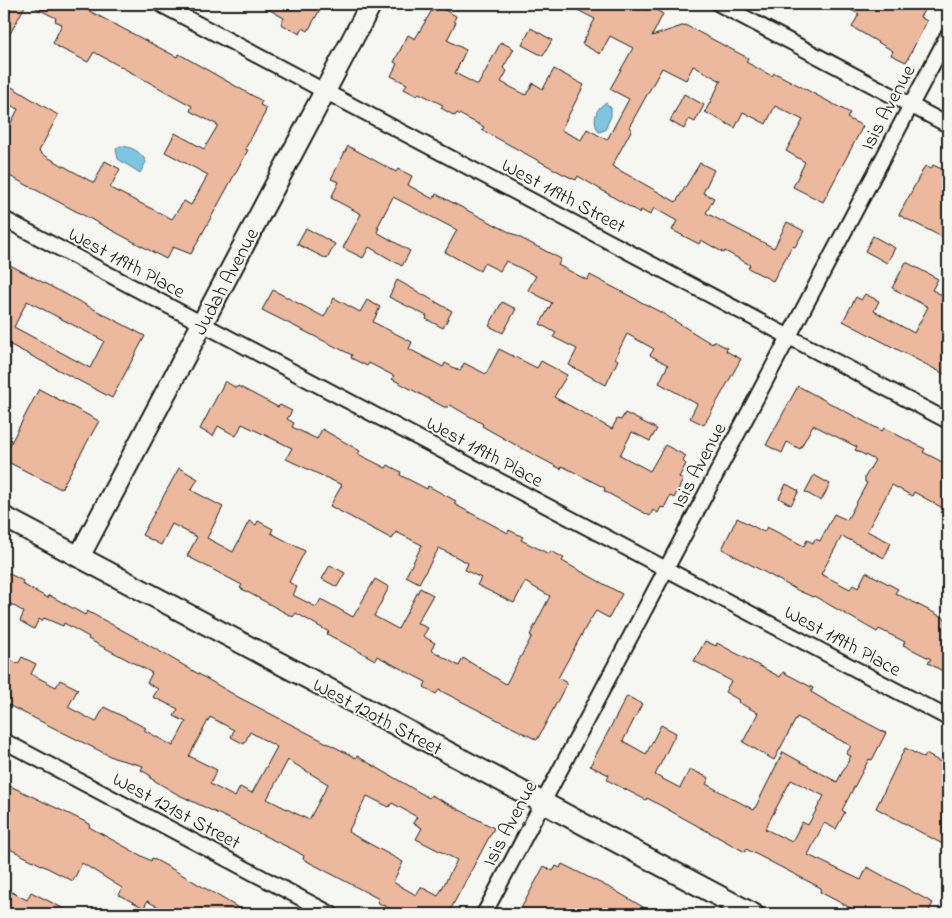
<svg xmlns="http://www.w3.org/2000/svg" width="952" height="918" font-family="'Indie Flower',sans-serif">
<rect width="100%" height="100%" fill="#f6f6f2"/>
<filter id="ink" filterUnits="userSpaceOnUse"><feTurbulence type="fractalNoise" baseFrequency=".02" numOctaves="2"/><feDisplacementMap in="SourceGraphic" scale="10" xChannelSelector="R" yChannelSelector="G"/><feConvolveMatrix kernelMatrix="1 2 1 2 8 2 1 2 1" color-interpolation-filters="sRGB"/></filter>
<g filter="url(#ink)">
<g fill="#7ec5df" stroke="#578191">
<path d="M606,103L611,108V116L605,130L599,132C592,123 595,107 606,103Z"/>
<path d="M120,146C130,146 142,152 146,162L140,173L118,159L116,149Z"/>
</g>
<g fill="#ecb99e" stroke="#1c1c1c" fill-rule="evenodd">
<path d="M4,4H26L4,45Z"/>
<path d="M28,4H76L177,57L179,54L262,101L260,105L266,108L265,113L245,149L248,150L191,254L173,247L166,259L4,173V137L18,109L4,102L10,86L58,115L39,151L42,154L94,183L105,161L120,169L110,188L172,219L184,201L191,205L208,175L165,152L175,133L204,149L218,125L190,111L192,106L94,52L88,62L58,47L53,43L62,24L55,21L56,18Z"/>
<path d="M259,4H323L308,31L303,28L300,34L281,24L284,18Z"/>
<path d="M566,4H636L647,10L649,6L663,14L652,36L685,25L748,58L746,62L772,76L774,73L779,75L850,113L847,118L863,126L823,202L793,187L805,162L786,151L803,120L775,106L766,124L743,112L735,128L705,112L721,81L693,66L686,80L662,68L629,127L632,129L612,166L676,202L700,163L714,170L703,193L714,198L706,213L774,248L787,222L804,231L795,247L792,246L773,281L748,268L750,265L725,251L724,253L701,240L699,244L672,230L677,221L654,208L650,215L641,210L640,213L578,176L576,180L563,174L482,130L484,127L457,113L455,116L441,108L443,105L419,93L417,96L404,89L407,84L391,76L397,64L394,62L408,35L415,39L435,5L456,16L454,21L456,22L447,40L466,50L455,73L478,85L501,42L514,49L503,68L507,71L501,82L526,95L533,83L543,89L554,69L584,85L561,130L581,140L587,129L607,140L629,99L610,89L633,48L610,36L600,54L582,44L595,19Z"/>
<path d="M839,4H928L920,17L927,21L906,62L891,55L893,51L852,27L859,14Z"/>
<path d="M531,28L552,40L543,56L522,45Z"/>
<path d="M684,94L704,105L695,122L689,119L684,129L670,121Z"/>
<path d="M348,146L396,172L398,169L412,176L408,185L433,199L436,194L561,259L558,265L587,280L590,275L662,313L712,344L714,341L727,348L726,351L741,359L704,425L690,418L697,404L659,383L668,365L650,355L654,349L627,334L615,358L618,360L606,385L569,365L577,349L553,337L556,333L540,324L552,303L528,290L536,276L506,261L500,271L484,263L480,271L445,252L457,230L393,197L377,228H379L377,232L410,251L402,266L369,247L363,258L343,248L361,214L331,198L339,182L331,179Z"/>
<path d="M933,165L948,172V240L899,215L925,166L931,169Z"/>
<path d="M306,228L335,244L327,259L297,244Z"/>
<path d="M873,236L895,248L887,263L865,251Z"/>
<path d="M906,262L938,279L932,290L948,298V376L843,321L856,297L861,300L865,294L879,301L874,311L914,333L928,307L892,288Z"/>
<path d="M8,264L145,336L112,398L5,342L4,345V272ZM27,301L104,341L90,368L14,327Z"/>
<path d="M397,280L452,311L443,328L426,319L427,316L389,297Z"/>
<path d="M273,290L324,317L334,298L360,312L367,300L380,307L373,322L412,342L409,349L443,367L445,363L460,371L464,363L486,374L499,349L537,368L541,361L567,375L554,397L612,429L617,419L621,420L625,413L657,429L650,441L632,432L620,455L650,471L665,445L686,456L683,461L686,464L679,477L683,480L674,498L670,496L664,508L661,507L658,513L653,510L650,516L604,491L605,488L580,475L562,466L561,469L512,443L482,426L483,424L450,405L448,407H444L392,379L394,376L369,363L367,366L351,358L352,355L262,310Z"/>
<path d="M502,302L516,309L503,333L489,326Z"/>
<path d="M225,381L236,388L238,386L278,407L280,405L292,411L287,419L294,423L292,427L317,439L322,429L360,451L358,454L386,468L388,465L401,472L400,475L427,489L428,486L456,501L454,504L508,533L509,530L523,537L521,540L549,554L551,551L564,558L562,561L622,594L609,618L596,611L587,625L558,678L567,683L537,740L439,690L436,694L424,687L426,682L377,656L375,660L327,634L329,632L296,613L293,617L240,588L242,585L187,556L197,537L172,524L161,545L142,535L179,468L198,479L191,490L223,507L207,538L233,552L249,521L256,525L258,521L273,529L271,533L305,551L289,582L297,587L293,595L316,607L321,599L353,617L375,579L389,587L374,616L398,629L420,588L433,595L417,623L428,628L423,636L435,643L431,650L459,666L463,658L506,684L532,636L530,635L550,596L525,582L514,603L477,585L481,578L465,570L468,563L439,548L419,583L406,576L422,545L396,532L392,539L330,506L342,485L286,459L292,448L242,424L236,436L218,426L213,436L200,429Z"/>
<path d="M798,386L882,431L884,428L925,449L923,452L948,465V511L914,492L912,496L892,485L867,531L891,543L884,558L842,536L821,574L850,589L853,585L858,588L866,572L898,589L895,593L948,620V674L928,663L931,659L903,645L905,642L879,629L877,632L814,596L813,597L799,591L722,549L737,518L764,532L767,527L804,546L807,540L813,543L815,539L820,541L834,514L847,520L867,483L865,482V477L875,460L855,450L857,447L813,425L800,449L787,442L782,453L766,445Z"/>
<path d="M39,389L99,421L61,489L4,460V456Z"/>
<path d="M814,475L830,484L821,501L805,492Z"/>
<path d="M786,484L799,491L791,505L779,498Z"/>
<path d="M330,565L345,573L337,587L322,579Z"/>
<path d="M4,571L23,581L22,584L48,598L49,595L85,615L87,611L133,636L240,698L356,758L357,756L429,798L431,795L494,828L448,914H400L377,902L379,899L303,859L304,856L294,850L177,794L150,778L151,776L141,770L143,766L114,758L4,703V656L18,664L22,657L36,664L31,674L56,687L60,680L78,689L68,707L96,722L104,707L146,728L144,730L173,746L186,722L174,716L178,709L153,697L158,689L147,683L152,673L145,669L88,639L89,637L64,623L63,626L44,618L42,621L39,619L34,629L20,621L24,612L4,600ZM210,717L234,730L231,737L244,744L250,732L277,747L252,793L240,787L235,797L210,784L217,770L189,756ZM288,760L328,784L309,820L267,799ZM367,796L389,807L392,803L417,817L413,823L422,828L416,839L457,860L438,896L421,887L416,895L393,882L403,862L348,832Z"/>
<path d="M705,641L716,646L717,643L780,677L783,672L813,688L811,692L833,705L886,733L872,760L869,759L842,810L845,812L836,829L824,823L808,855L861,880L867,867L933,903L927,914H862L820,892L821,888L798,876L746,849L745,852L647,798L646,800L607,780L609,775L590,766L627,696L642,704L623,741L646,754L661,725L676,733L655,775L680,788L690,769L709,778L706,784L754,810L783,752L837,782L851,756L846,754L851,746L797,717L774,760L743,742L758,713L738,702L739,700L725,692L731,681L694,661ZM791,780L824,796L808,825L802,822L792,842L765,829Z"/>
<path d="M905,748L924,758L926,754L946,765L945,767L948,769V847L876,808Z"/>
<path d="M4,783L90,824L89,827L151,861L152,858L174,870L249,914H172L147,901L144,908L119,895L122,888L82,863L73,881L4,846Z"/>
<path d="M562,864L614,890L655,914H518L544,866L553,871L556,866L560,868Z"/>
<path d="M4,888L27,900L31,892L74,914H17L4,907Z"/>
</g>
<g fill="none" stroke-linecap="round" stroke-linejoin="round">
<g stroke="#1c1c1c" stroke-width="18">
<g id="street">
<path d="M160,4L948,421"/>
<path d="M719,4L948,125"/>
<path d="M4,219L948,718"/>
<path d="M4,741L331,914"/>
<path d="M484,914L948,35"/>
</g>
</g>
<g stroke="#1c1c1c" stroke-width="24">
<g id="secondary">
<path d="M4,517L753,914"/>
<path d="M79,557L371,4"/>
</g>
</g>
<use href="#street" stroke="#f6f6f2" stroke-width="14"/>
<use href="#secondary" stroke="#f6f6f2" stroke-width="20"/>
</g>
</g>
<g text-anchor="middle" stroke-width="4" stroke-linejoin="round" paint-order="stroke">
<g font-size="20" fill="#1c1c1c" stroke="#f6f6f2">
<text transform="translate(887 107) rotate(-62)" y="7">Isis Avenue</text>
<text transform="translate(564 195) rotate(28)" y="7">West 119th Street</text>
<text transform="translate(127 262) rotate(28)" y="7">West 119th Place</text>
<text transform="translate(225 281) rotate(-62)" y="7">Judah Avenue</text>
<text transform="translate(485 451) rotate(28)" y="7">West 119th Place</text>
<text transform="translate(698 465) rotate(-62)" y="7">Isis Avenue</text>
<text transform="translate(843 640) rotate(28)" y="7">West 119th Place</text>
<text transform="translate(378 716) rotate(28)" y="7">West 120th Street</text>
<text transform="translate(177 810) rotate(28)" y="7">West 121st Street</text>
<text transform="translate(509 823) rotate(-62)" y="7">Isis Avenue</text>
</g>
</g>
<rect width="952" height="918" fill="none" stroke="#f6f6f2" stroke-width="20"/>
<rect x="10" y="10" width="932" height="898" fill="none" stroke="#1c1c1c" stroke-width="2" filter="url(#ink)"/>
</svg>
